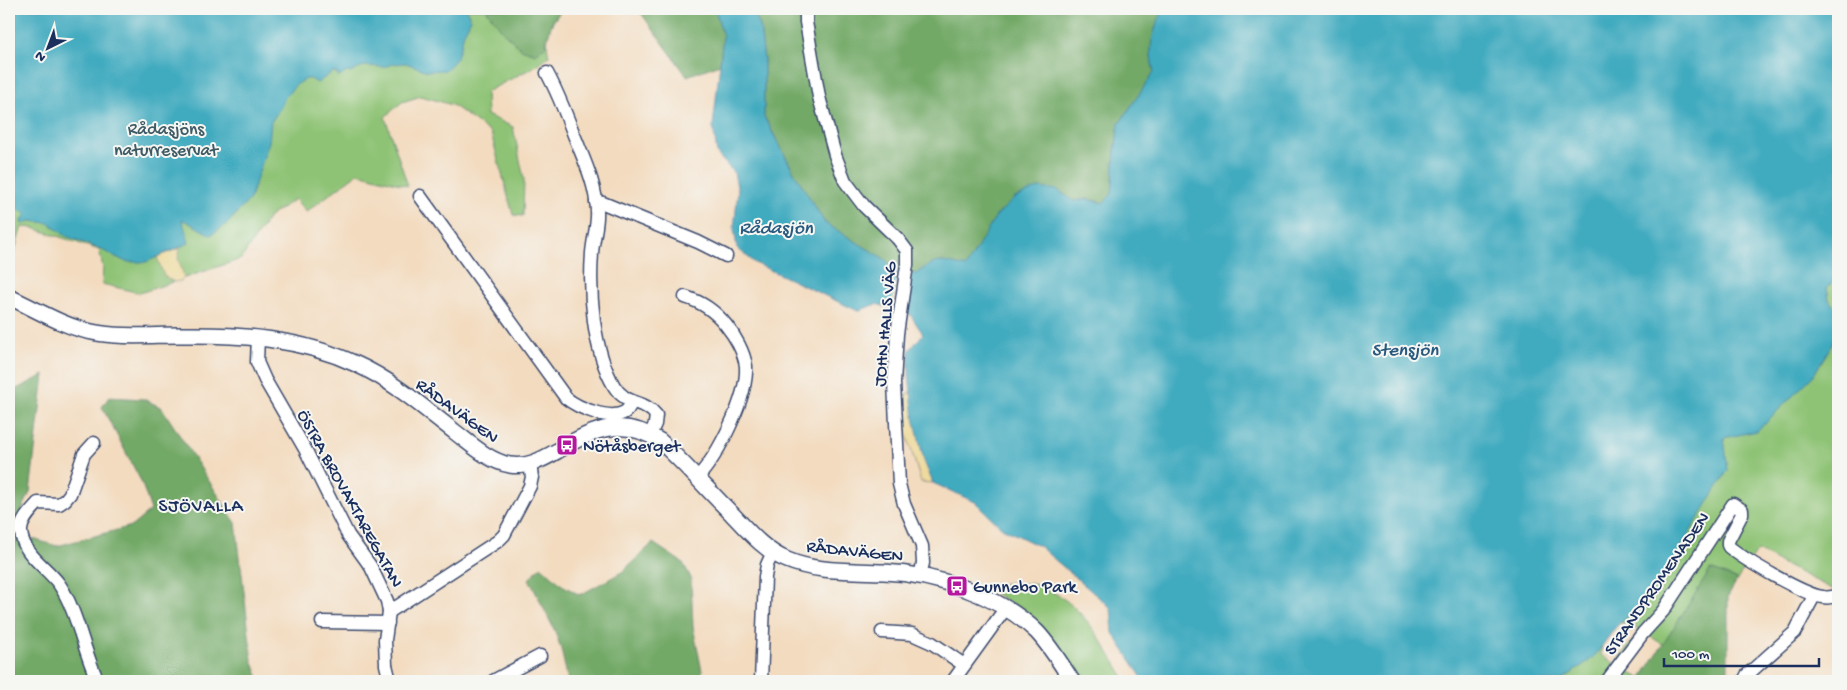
<svg xmlns="http://www.w3.org/2000/svg" width="1847" height="690" font-family="'Gochi Hand',sans-serif">
<rect width="100%" height="100%" fill="#f6f6f2"/>
<filter id="ink" filterUnits="userSpaceOnUse"><feTurbulence type="fractalNoise" baseFrequency=".02" numOctaves="2"/><feDisplacementMap in="SourceGraphic" scale="10" xChannelSelector="R" yChannelSelector="G"/><feConvolveMatrix kernelMatrix="1 2 1 2 8 2 1 2 1" color-interpolation-filters="sRGB"/></filter>
<filter id="wash" filterUnits="userSpaceOnUse"><feTurbulence type="fractalNoise" baseFrequency=".0096" numOctaves="4" result="noise"/><feDisplacementMap in="SourceGraphic" scale="20" xChannelSelector="R" yChannelSelector="G"/><feGaussianBlur stdDeviation="1.12" result="paint"/><feColorMatrix in="noise" values="0 0 0 0 0 0 0 0 0 0 0 0 0 0 0 0 0 1.4 0 .05"/><feComposite in="paint" operator="in"/></filter>
<g filter="url(#wash)">
<rect width="100%" height="100%" fill="#f3dbbf"/>
<g fill="#8ec375" stroke="#54796a">
<path d="M9,9H563C550,23 544,37 549,56L532,68L486,92L487,115L513,127L524,179L523,216L513,215L491,133L452,105L421,96L402,102L385,117L408,186L358,173L306,212L295,199L269,217L241,259L140,293L102,284L103,267L99,250L33,228L22,227L13,256L9,261Z"/>
<path d="M1838,278V311L1829,300L1827,287Z"/>
<path d="M1838,334V509L1832,523L1838,525V592L1757,551L1737,580L1711,569L1664,645L1648,635L1623,669L1646,681H1561L1594,657L1602,646L1601,655L1616,664L1640,630L1621,623L1647,597L1724,438L1813,376Z"/>
<path d="M1008,583C1017,584 1030,582 1039,586C1082,601 1101,641 1124,677V681H1081L1067,660L1017,607L996,594L998,585Z"/>
</g>
<g fill="#72a966" stroke="#466c62">
<path d="M486,9H563L552,21L546,45L536,54L521,49L503,32Z"/>
<path d="M638,9H715L723,36L720,64L687,76Z"/>
<path d="M751,9H1163C1153,34 1147,45 1154,72L1119,124L1115,151L1112,194L1103,203L1088,199L1073,202L1058,190L980,245L966,267C941,261 937,258 916,274L893,270L886,260L825,223L795,174L764,116V61L760,26Z"/>
<path d="M44,375L30,492L12,533L57,546L132,526L151,510L141,481L102,407L109,397L144,399L162,408L236,523L252,660L260,681H9V393Z"/>
<path d="M653,543L683,563L691,578L693,627L702,671L701,681H568L561,649L555,631L529,579L541,566L562,585L580,595L622,572Z"/>
<path d="M1711,569L1737,580L1728,596V681H1646L1641,679Z"/>
</g>
<g fill="#eeda9e" stroke="#84847e">
<path d="M180,248L178,259L184,276L181,281L174,282L164,276L157,257Z"/>
<path d="M908,393H911C915,424 921,454 933,483L921,482L907,436L904,397Z"/>
</g>
<g fill="#40aabf" stroke="#2e6c8e">
<path d="M9,9H466L471,19L464,33L457,58L446,70L427,71L406,63L393,64L384,67L363,66L351,73L347,72L339,77L337,73L333,72L317,83L311,79H306L296,85L285,97L281,107L271,122L269,142L250,199L228,223L211,235L182,219L189,243L146,262H126L100,249L66,236L49,223L30,221L22,224L21,222L26,214L16,208L12,209L9,214Z"/>
<path d="M715,9H751L760,26L764,61V117L795,174L825,223L886,260L894,270L916,274C937,258 941,261 966,267L996,216L1015,198L1038,188L1058,190L1073,201L1088,199L1103,203L1112,194L1115,151L1119,124L1154,72C1147,45 1153,34 1163,9H1838V278L1827,287L1829,300L1838,311V334L1813,376L1757,431L1724,438L1728,470L1673,560L1647,597L1615,628L1594,657L1561,681H1144L1113,633L1111,608L1039,546L1002,528L975,502L933,483L924,461L914,418L909,375V351L923,334L909,313L876,304L858,311L755,263L737,248L734,229L738,191L734,173L717,154L713,126L723,36Z"/>
</g>
<path fill="#f3dbbf" d="M898,269L911,271L904,314L891,311Z"/>
</g>
<g filter="url(#ink)">
<g fill="none" stroke-linecap="round" stroke-linejoin="round">
<g stroke="#3b496d" stroke-width="15">
<g id="minor">
<path d="M806,9V22L819,97L835,155L845,181L864,206L898,239L907,251V265L897,334L894,383L899,484L904,504L922,546L923,563L920,576"/>
<path d="M547,73C558,93 566,114 574,135C584,160 596,184 597,211C598,225 593,239 592,253C589,294 593,350 614,386C626,406 645,400 656,415L655,424L650,435"/>
<path d="M420,196L566,398C578,408 610,421 625,412C628,410 630,406 632,402"/>
<path d="M596,202L603,203L698,242L726,256"/>
<path d="M685,297C702,302 715,311 726,325C735,336 744,352 746,366C748,397 718,456 697,478"/>
<path d="M258,337L257,362L265,380L305,449L348,535L371,567L387,601L389,612L385,640L386,665L390,681"/>
<path d="M94,443L84,454L70,494L65,500L59,504L38,503C31,511 20,521 21,532C23,555 47,567 59,584C78,612 83,651 98,681"/>
<path d="M389,612L498,541L504,535L530,486L532,477L530,465"/>
<path d="M322,622L388,623"/>
<path d="M882,632L912,634L932,643L964,665"/>
<path d="M493,681L540,656"/>
<path d="M761,681L765,577L767,565L773,552"/>
<path d="M953,681L1005,609"/>
<path d="M1607,681L1643,633L1663,611L1733,504L1742,510V514L1728,541V545L1729,547C1745,560 1804,595 1823,597C1828,598 1833,597 1838,595"/>
<path d="M1744,681L1747,675L1795,632L1814,596"/>
</g>
</g>
<g stroke="#3b496d" stroke-width="18">
<path id="tertiary" d="M9,297C36,309 62,326 92,332C120,338 150,335 179,335C240,334 300,338 356,364C392,380 424,408 455,432C472,445 489,461 510,465C528,468 543,459 559,450C594,428 623,417 660,441C685,464 708,490 732,514C748,531 765,551 787,560C818,573 852,570 884,572C936,574 999,595 1037,632C1051,647 1061,664 1072,681"/>
</g>
<use href="#minor" stroke="#fff" stroke-width="12"/>
<use href="#tertiary" stroke="#fff" stroke-width="15"/>
</g>
</g>
<defs>
<g id="bus-square" transform="scale(1.125)"><rect x="-9" y="-9" width="18" height="18" rx="4" fill="#b5179e" stroke="#f6f6f2"/><path d="M-5-6H5V4H4V6H2V4H-2V6H-4V4H-5ZM-3.5-4V0h7V-4ZM-3.5 1.2v1.5H-2V1.2ZM2 1.2v1.5H3.5V1.2Z" fill="#fff"/></g>
</defs>
<g fill-rule="evenodd">
<use href="#bus-square" x="567" y="445"/>
<use href="#bus-square" x="957" y="586"/>
</g>
<g text-anchor="middle" stroke-width="4" stroke-linejoin="round" paint-order="stroke">
<g font-size="18" fill="#3e5b65" stroke="#f6f6f2">
<text x="166" y="134">Rådasjöns<tspan x="166" dy="21">naturreservat</tspan></text>
</g>
<g font-size="18" fill="#1b2f5e" stroke="#f6f6f2">
<text transform="translate(884 324) rotate(-85)" y="6">JOHN HALLS VÄG</text>
<text transform="translate(458 410) rotate(36)" y="6">RÅDAVÄGEN</text>
<text transform="translate(351 498) rotate(61)" y="6">ÖSTRA BROVAKTAREGATAN</text>
<text transform="translate(855 550) rotate(6)" y="6">RÅDAVÄGEN</text>
<text transform="translate(1656 583) rotate(-55)" y="6">STRANDPROMENADEN</text>
</g>
<g font-size="18" fill="#1b2f5e" stroke="#f6f6f2" text-anchor="start">
<text x="583" y="451">Nötåsberget</text>
<text x="973" y="592">Gunnebo Park</text>
</g>
<g font-size="19" font-style="italic" fill="#285a80" stroke="#f6f6f2">
<text x="776" y="233">Rådasjön</text>
<text x="1405" y="355">Stensjön</text>
</g>
<g font-size="19" letter-spacing="1" fill="#1b2f5e" stroke="#f6f6f2">
<text x="201" y="511">SJÖVALLA</text>
</g>
</g>
<rect width="1847" height="690" fill="none" stroke="#f6f6f2" stroke-width="30"/>
<g transform="translate(48 48) rotate(222)" stroke="#f6f6f2" stroke-width="4" paint-order="stroke">
<path d="M0-4L9 19L0 12L-9 19Z" fill="#1b2f5e"/>
<text y="-8" font-size="14" font-weight="bold" text-anchor="middle" fill="#1b2f5e">N</text>
</g>
<path d="M1664 658v8h155v-8" fill="none" stroke="#1b2f5e" stroke-width="2.5"/>
<text x="1672" y="658" font-size="15" fill="#1b2f5e" stroke="#f6f6f2" stroke-width="4" paint-order="stroke">100 m</text>
</svg>
